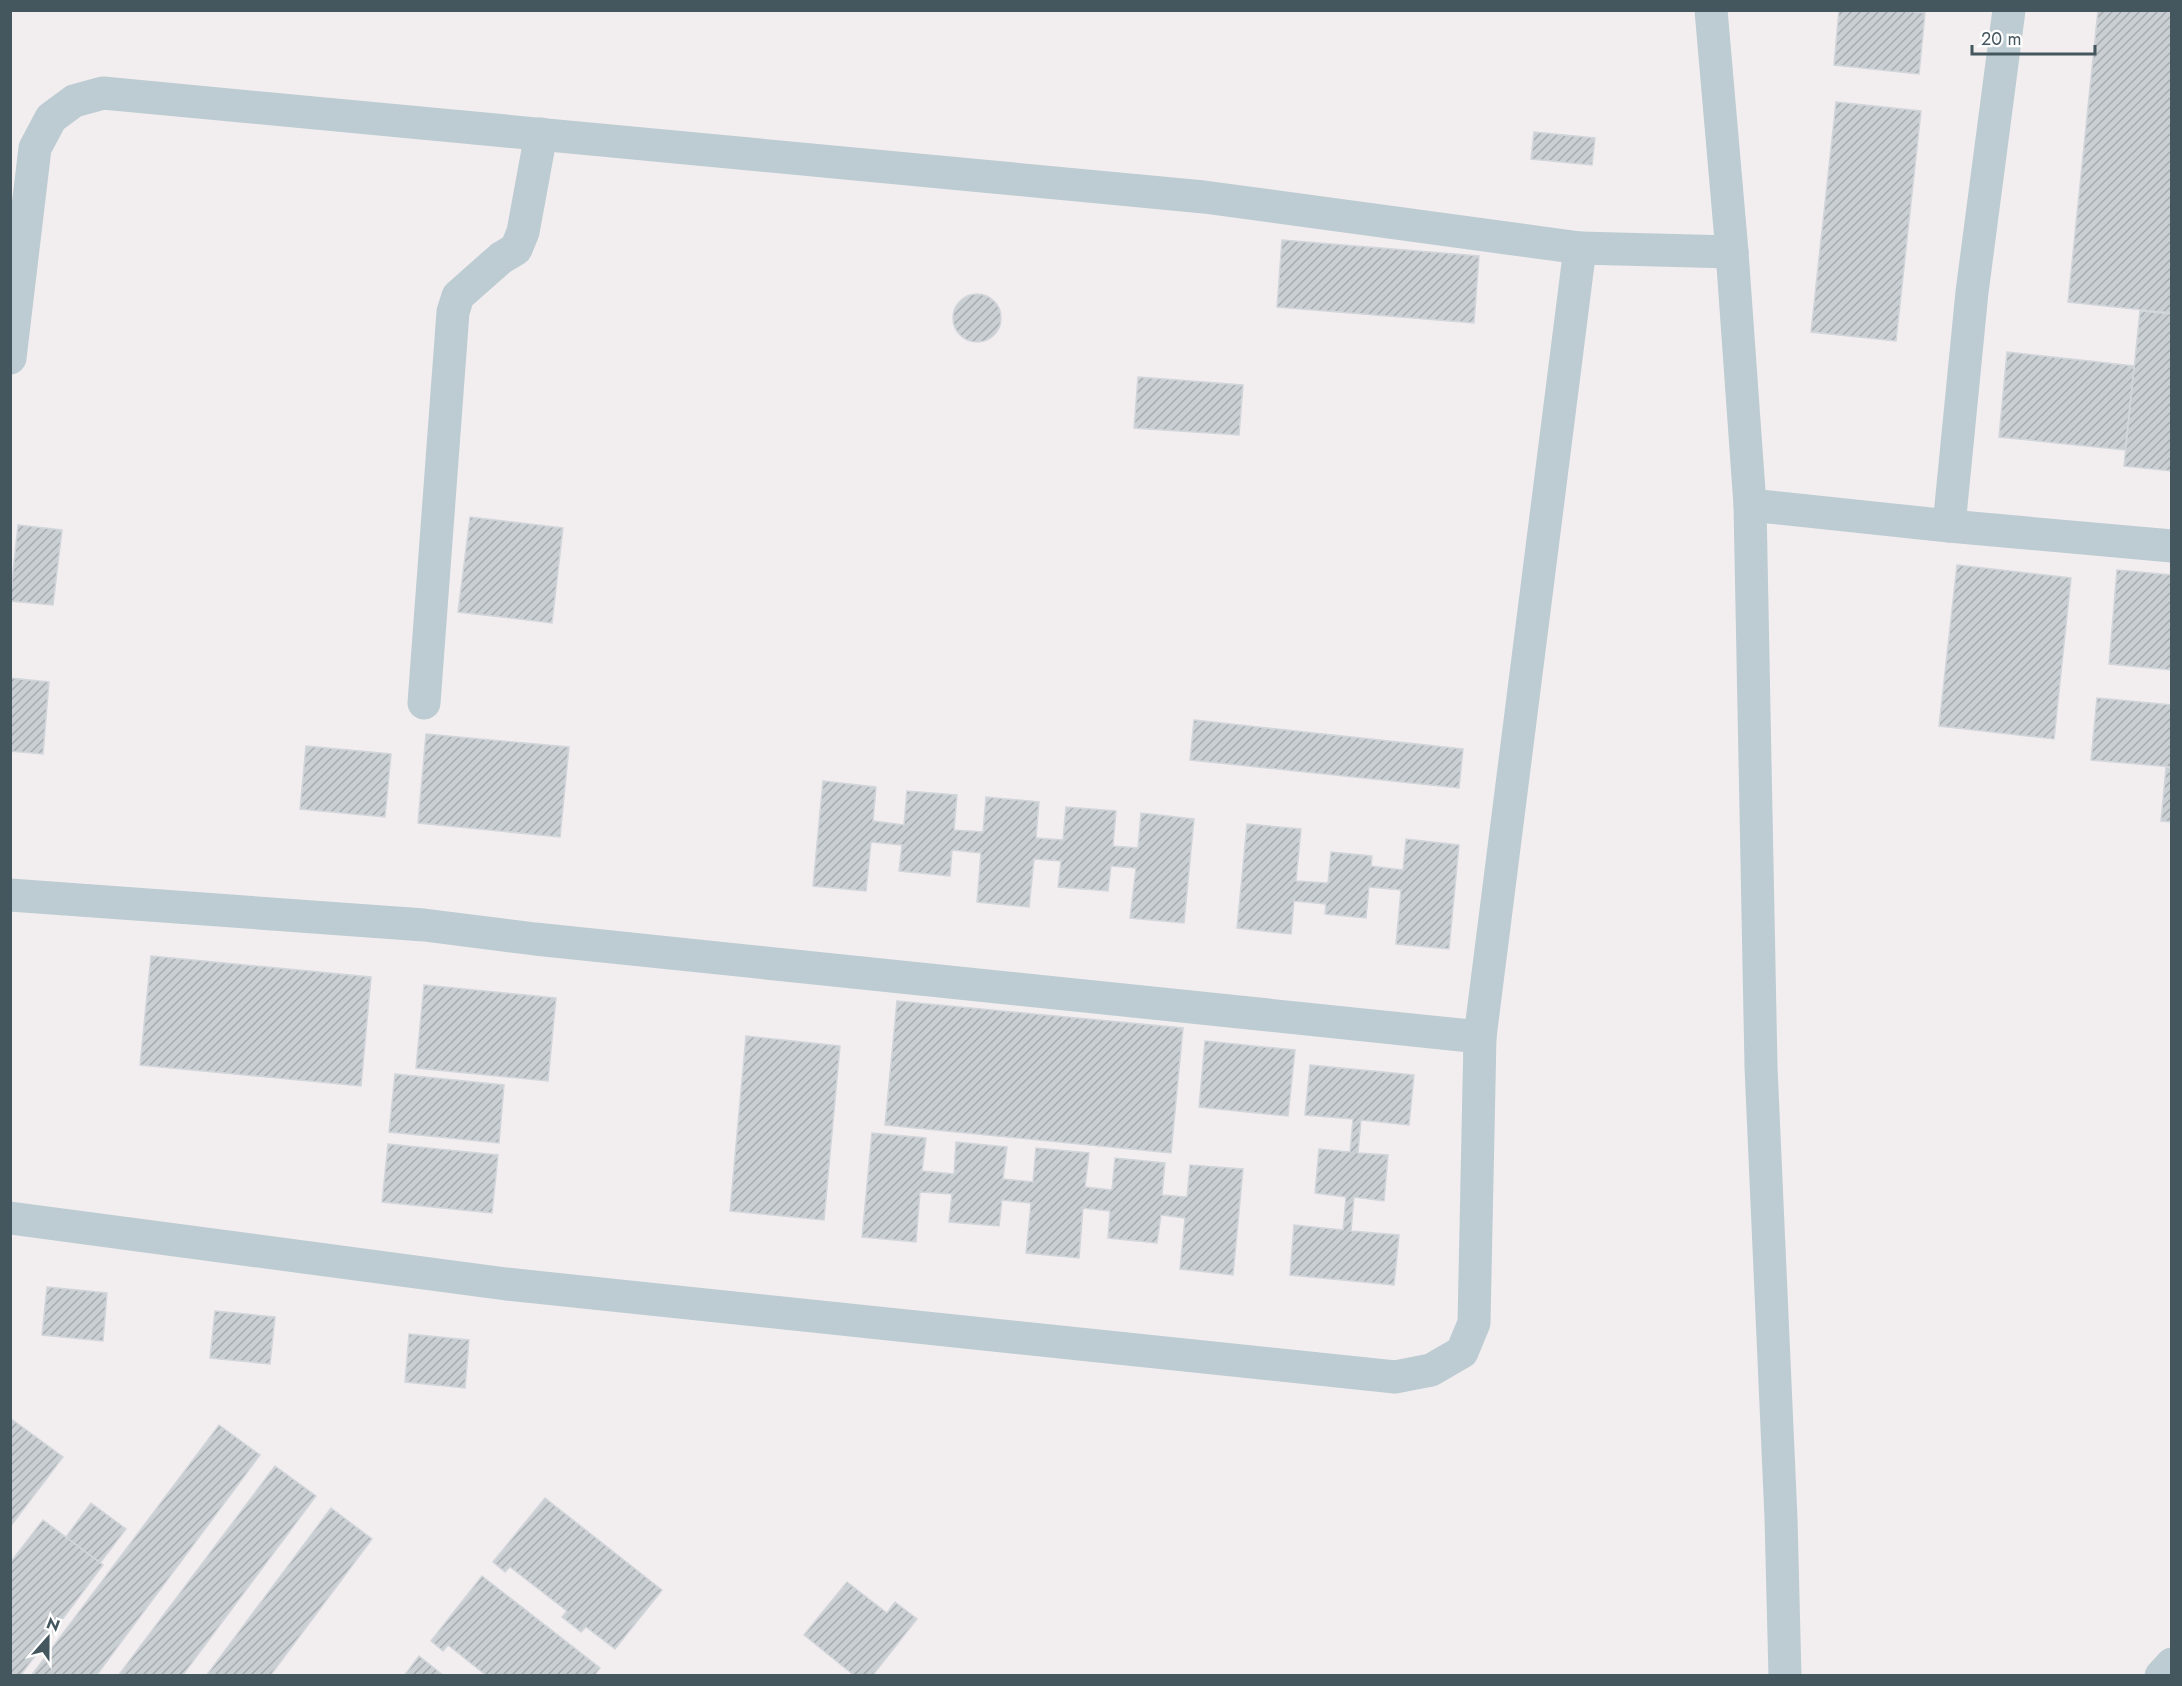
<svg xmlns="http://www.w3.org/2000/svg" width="2182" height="1686" font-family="Jost,sans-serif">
<defs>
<pattern id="building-hatch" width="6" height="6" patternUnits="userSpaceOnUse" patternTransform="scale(1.5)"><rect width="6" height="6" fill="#cacfd4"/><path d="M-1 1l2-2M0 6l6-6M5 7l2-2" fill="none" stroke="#a6abaf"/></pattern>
</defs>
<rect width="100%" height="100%" fill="#f2eeef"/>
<g fill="url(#building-hatch)" stroke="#d2d6db" stroke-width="1.5">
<path d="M1839,10H1898L1925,13L1919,74L1834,65Z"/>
<path d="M2098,10H2172V313L2068,302Z"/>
<path d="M1836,102L1921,111L1896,341L1811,332Z"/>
<path d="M1534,132L1595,138L1592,165L1531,159Z"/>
<path d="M1282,240L1479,256L1474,323L1277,307Z"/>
<circle cx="977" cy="318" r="24"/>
<path d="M2140,311L2172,314V471L2124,466Z"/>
<path d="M2007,352L2134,366L2125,450L1999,437Z"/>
<path d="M1138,377L1243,385L1239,435L1134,428Z"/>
<path d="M470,517L563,528L552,623L458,612Z"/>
<path d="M18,525L62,530L53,605L10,601Z"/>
<path d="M1957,565L2071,578L2054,739L1939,726Z"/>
<path d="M2117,570L2172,575V670L2109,664Z"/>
<path d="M10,678L49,682L43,754L10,751Z"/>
<path d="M2097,698L2172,705V767L2091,760Z"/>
<path d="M1194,720L1463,749L1459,788L1190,760Z"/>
<path d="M426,734L569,747L560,837L418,823Z"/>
<path d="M306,746L391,754L385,817L300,809Z"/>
<path d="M2166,767L2172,768V822L2161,821Z"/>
<path d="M823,781L876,787L873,821L904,825L907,791L957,795L954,830L983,832L986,797L1039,802L1036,838L1063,840L1066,807L1116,811L1113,846L1138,848L1141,813L1194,819L1184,923L1130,918L1136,868L1111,866L1108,891L1058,887L1061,861L1034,859L1029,907L977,902L981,853L952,850L950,876L899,871L902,845L871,842L866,891L813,886Z"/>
<path d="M1247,824L1301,829L1296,881L1328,883L1331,852L1372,856L1371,866L1403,870L1406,839L1459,845L1449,949L1396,944L1401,890L1369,887L1366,918L1325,914L1326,904L1294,901L1291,934L1237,928Z"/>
<path d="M151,956L371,977L361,1086L140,1065Z"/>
<path d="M424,985L556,998L548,1081L416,1068Z"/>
<path d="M897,1001L1183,1028L1171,1153L885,1125Z"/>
<path d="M746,1036L840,1046L824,1220L730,1211Z"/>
<path d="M1205,1041L1295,1050L1288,1116L1199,1107Z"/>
<path d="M1310,1065L1414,1075L1409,1125L1361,1120L1358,1153L1388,1155L1384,1201L1354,1197L1351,1231L1399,1235L1394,1285L1290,1275L1294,1225L1343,1230L1346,1197L1315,1193L1319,1149L1350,1152L1353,1119L1305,1115Z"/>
<path d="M395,1074L504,1085L499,1143L389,1132Z"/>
<path d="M872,1133L926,1138L922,1171L954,1174L956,1142L1007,1147L1003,1179L1033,1182L1036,1148L1089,1153L1085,1187L1112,1190L1115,1158L1165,1163L1162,1195L1187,1197L1190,1165L1243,1169L1233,1275L1180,1269L1185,1218L1161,1215L1157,1243L1108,1238L1110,1211L1083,1208L1079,1258L1026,1253L1031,1203L1002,1200L999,1226L949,1222L952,1194L920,1192L916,1242L862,1237Z"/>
<path d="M388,1144L498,1155L492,1213L382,1202Z"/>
<path d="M47,1287L107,1293L103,1341L42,1335Z"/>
<path d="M215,1311L275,1317L270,1364L210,1358Z"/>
<path d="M409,1334L469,1340L465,1388L405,1382Z"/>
<path d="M10,1418L63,1457L10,1527Z"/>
<path d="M219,1425L260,1455L96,1676H31Z"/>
<path d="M275,1466L316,1496L182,1676H118Z"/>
<path d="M545,1498L662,1590L615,1649L586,1627L581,1632L562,1617L567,1611L510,1567L505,1572L493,1562Z"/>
<path d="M91,1503L126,1529L100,1563L66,1537Z"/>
<path d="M331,1508L372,1539L270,1676H206Z"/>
<path d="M43,1520L103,1565L20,1676H10V1563Z"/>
<path d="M482,1576L600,1668L594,1676H487L448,1645L443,1651L431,1641Z"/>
<path d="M847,1582L887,1613L895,1602L917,1619L872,1676H855L804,1635Z"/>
<path d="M419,1656L444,1676H404Z"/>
</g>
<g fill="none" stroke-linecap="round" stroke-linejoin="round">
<g stroke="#bdccd2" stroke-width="33">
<path d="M1711,10L1732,252L1750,505L1761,1067L1781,1518L1785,1676"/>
<path d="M10,358L35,148L51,118L74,101L103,93L1204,197L1580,248L1732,252"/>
<path d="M1750,505L1949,526L2172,546"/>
<path d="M1949,526L1972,292L2009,10"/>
<path d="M424,703L453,312L458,296L501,258L516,249L523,232L541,134"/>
<path d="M10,895L424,925L535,939L1480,1037"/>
<path d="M10,1218L506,1284L1395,1377L1431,1370L1462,1352L1474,1323L1480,1037L1580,248"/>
<path d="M2161,1676L2172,1664"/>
</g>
</g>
<rect width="2182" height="1686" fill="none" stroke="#44565e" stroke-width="24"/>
<g transform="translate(48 1638) rotate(21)" stroke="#ffffff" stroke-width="4.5" paint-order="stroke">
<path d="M0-4.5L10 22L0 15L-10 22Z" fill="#44565e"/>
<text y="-9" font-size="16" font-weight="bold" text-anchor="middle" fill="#44565e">N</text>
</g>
<path d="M1972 45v9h123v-9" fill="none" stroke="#44565e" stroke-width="3"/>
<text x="1981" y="45" font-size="18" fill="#44565e" stroke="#ffffff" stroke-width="4.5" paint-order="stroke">20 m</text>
</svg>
